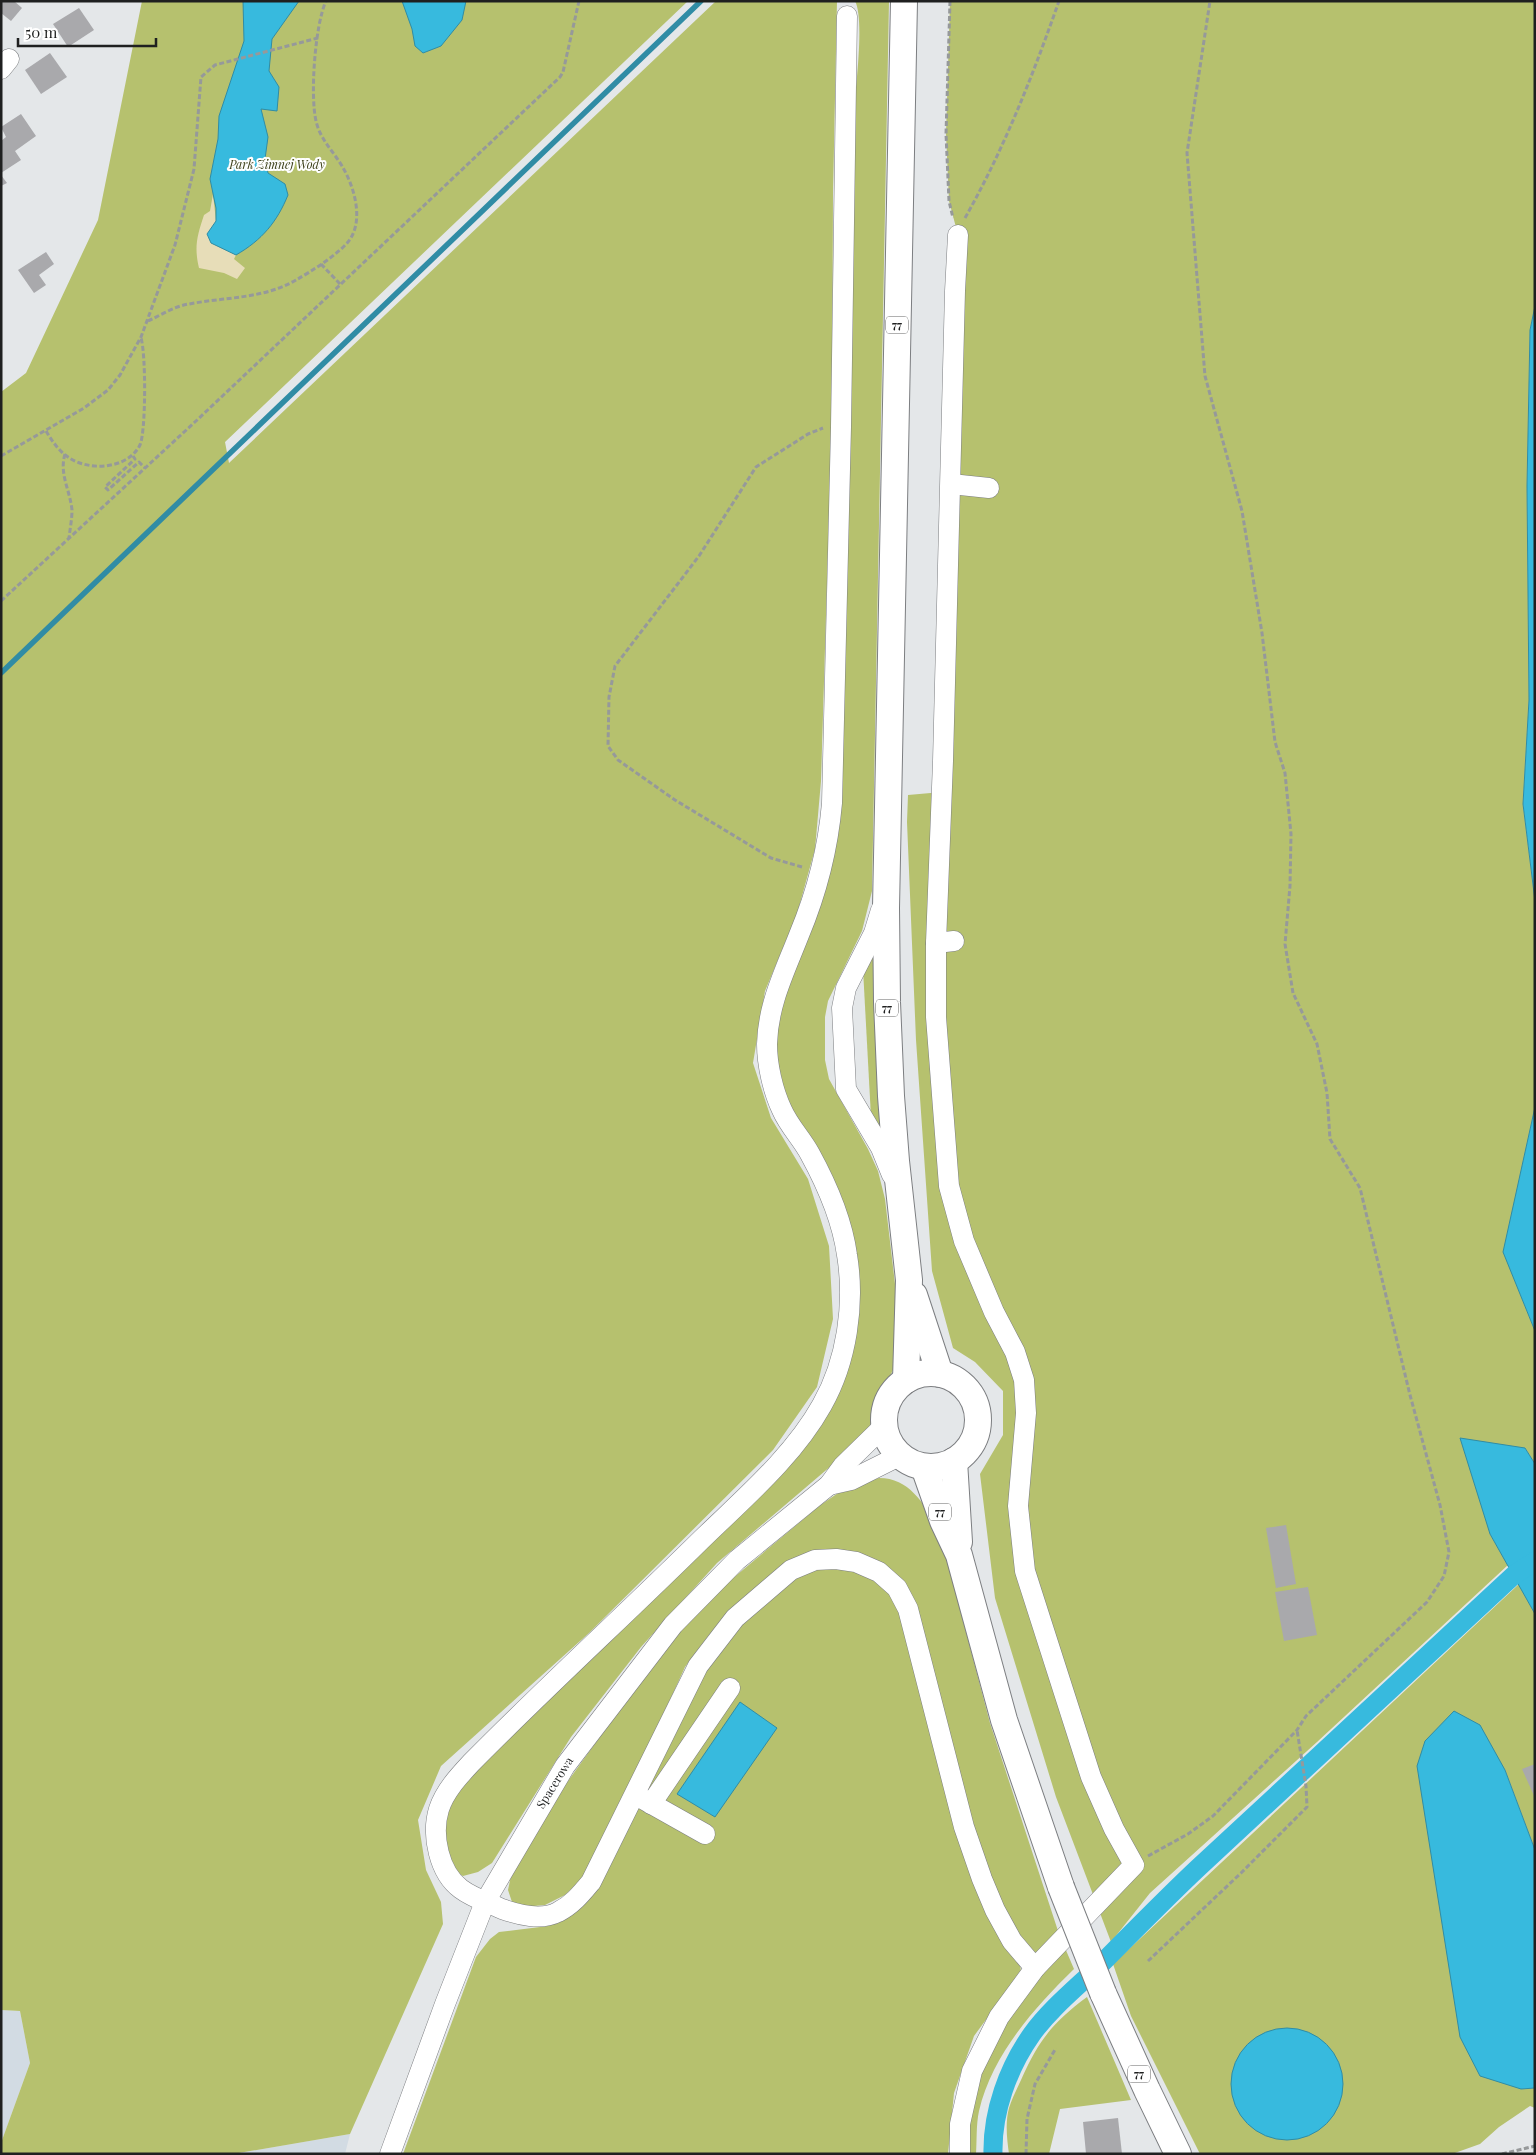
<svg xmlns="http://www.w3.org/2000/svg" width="1536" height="2155" font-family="'Playfair Display',serif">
<rect width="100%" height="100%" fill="#e4e7e9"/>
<g fill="#d2dbe3">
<path d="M1,2010L20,2011L30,2063L1,2143Z"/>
<path d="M350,2134L345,2154H233Z"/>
</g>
<g fill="#b6c16e">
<path d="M142,1H688L225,442L229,463L716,1H837L833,194L832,416L821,781L815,849L797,914L765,991L753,1063L771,1118L808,1179L829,1246L833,1319L817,1387L773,1450L589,1633L441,1766L418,1820L426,1870L441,1902L443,1924L350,2134L233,2154H1V2143L30,2063L20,2011L1,2010V392L26,373L98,220Z"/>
<path d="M855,1H889L872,891L862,931L828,1001L825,1017V1060L829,1079L868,1149L878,1171L885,1199L899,1318L895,1366L881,1394L868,1431L852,1448L717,1563L641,1647L571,1737L492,1863L478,1872L463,1876C457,1873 455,1867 452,1861C436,1834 448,1805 462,1781L820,1419L857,1285L791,1120L774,1057L777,1010L825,877L853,119C855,93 865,20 855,1Z"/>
<path d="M950,1H1535V306L1530,330L1527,486L1529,700L1523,804L1535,901V1107L1504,1252L1535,1331V1464L1525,1448L1490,1534L1508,1565L1317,1742L1150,1893L1111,1942L1056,1797L995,1598L980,1474L1003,1435V1391L975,1362L953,1348L932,1271L916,1040L907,822L908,795L942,792L958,235L949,201L946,134Z"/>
<path d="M873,951L882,1134L871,1117L863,969Z"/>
<path d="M879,1478C909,1478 923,1503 938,1526L990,1723L1059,1934L1038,1952L1030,1953L985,1875L912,1603L841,1551L755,1588L709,1635L685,1667L619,1812L587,1874L565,1895L545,1905L523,1907L512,1902L508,1890L512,1871L563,1788L653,1663L681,1631L732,1579L819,1506L847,1487Z"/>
<path d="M842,1566L865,1573L886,1587L900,1611L1019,1956L1021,1972L974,2036L954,2093L948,2154H403L476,1957L490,1939L499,1932L548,1926L583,1906L678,1715L734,1628L802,1574L821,1568Z"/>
<path d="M1519,1584L1535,1614V1850L1505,1770L1521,2089L1535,2088V2108L1530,2106L1499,2127L1480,2144L1452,2154H1200L1131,2016L1113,1964Z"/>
<path d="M1065,1948L1074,1969C1034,2008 992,2055 979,2111C976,2125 977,2140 976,2154H967L969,2083L1031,1982Z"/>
<path d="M1087,1997L1131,2100L1060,2109L1049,2154H1009C1007,2139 1005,2123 1009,2108C1012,2098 1017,2089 1021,2080C1039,2040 1052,2023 1087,1997Z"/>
</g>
<path fill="#e7ddb8" d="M213,194L216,221L211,243L236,255L234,259L245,268L237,279L224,273L199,268C194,247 197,236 204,215L210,211Z"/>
<g fill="#37bade" stroke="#308ca5">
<path d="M243,1H299L272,39L269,71L279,87L277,111L261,109L268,137L265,159L268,173L285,184L288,195C277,222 262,240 236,255L211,243L207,234L216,221V208L210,179L218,139L219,116L244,41Z"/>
<path d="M402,1H466L462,20L441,46L423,53L415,46L412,29Z"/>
<path d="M1535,306V901L1523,804L1529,700L1527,486L1530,330Z"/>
<path d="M1535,1107V1331L1503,1252Z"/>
<path d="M1460,1438L1525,1448L1535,1464V1614L1490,1534Z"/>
<path d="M740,1702L777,1728L715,1817L677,1794Z"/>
<path d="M1454,1711L1480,1725L1505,1770L1535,1850V2088L1521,2089L1480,2076L1460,2037L1417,1766L1425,1741Z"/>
<circle cx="1287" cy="2084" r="56"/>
</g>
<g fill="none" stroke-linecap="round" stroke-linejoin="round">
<path stroke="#308ca5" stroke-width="5.5" d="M1,673L701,1"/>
<path stroke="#37bade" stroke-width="19" d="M993,2154C992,2112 1008,2068 1032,2034C1050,2009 1076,1988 1099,1966C1132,1933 1164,1900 1198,1868C1303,1770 1408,1672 1514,1575L1535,1561"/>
</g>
<g fill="#a9a9ac">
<path d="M1,1H14L22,8L11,21L1,13Z"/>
<path d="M79,8L94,30L68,47L53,24Z"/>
<path d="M50,53L67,77L41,94L25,70Z"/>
<path d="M21,114L36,136L15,151L21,160L1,173V141L6,137L1,127Z"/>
<path d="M1,175L7,183L1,186Z"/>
<path d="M46,252L54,264L39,275L46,285L34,293L18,270Z"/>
<path d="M1286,1525L1296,1584L1276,1588L1266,1528Z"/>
<path d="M1308,1587L1317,1635L1284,1641L1275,1592Z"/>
<path d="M1535,1764V1798L1522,1769Z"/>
<path d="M1118,2118L1122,2154H1086L1083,2122Z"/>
</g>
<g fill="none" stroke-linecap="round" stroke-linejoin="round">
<g stroke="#7c7e81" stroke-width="21">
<g id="minor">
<path d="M847,16L841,427L832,803C828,849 817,892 799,935C785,971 768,1004 767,1044C767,1065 773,1091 782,1110C789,1126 802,1139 810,1154C827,1185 842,1219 847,1255C855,1304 847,1361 822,1405C793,1457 743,1499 701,1540C625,1615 546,1687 471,1763C458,1777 445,1791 439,1809C431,1835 439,1873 461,1889C473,1898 489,1903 502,1909C519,1915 541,1921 558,1912C572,1905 581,1894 591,1882L698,1666L735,1618L791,1570L815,1560L836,1559L856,1562L879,1572L897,1588L908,1609L964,1827L982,1879L995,1910L1012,1941L1035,1968"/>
<path d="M1,69L9,59"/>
<path d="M958,235L955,291L943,761L936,943V1017L949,1186L964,1241L994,1312L1015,1352L1024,1380L1026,1413L1018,1506L1025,1571L1091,1777L1114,1829L1134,1865L1035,1968L999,2017L972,2071L960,2124V2154"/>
<path d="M951,484L989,488"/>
<path d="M881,910L874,933L846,988L842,1008L846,1089L881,1148L892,1175"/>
<path d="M936,943L954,941"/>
<path d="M829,1485L851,1480L899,1456"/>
<path d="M641,1798L705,1834"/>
<path d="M651,1804L730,1688"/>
<path d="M390,2154L445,2004L485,1902L565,1766L673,1625L737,1560L829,1485L843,1466L884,1426"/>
</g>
</g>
<g stroke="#7c7e81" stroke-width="28">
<g id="major">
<path d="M904,1L886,908L887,1002L891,1096L896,1161L909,1280L906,1380"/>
<path d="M914,1295L940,1374"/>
<circle cx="931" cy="1420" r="47"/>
<path d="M954,1461L959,1542"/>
<path d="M924,1467L943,1521L959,1555L1004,1720L1061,1887"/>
<path d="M1103,1993L1147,2090L1178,2154"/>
</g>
</g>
<g stroke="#96999a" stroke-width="3" stroke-dasharray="5 2.5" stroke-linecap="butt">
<path d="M950,1L946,134L949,201L953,218"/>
<path d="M965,218C1004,149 1033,75 1059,1"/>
<path d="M321,264L341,285"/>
<path d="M148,321C161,315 175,306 189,304C225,297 264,299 296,280C312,271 337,255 348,242C365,221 354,186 342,166C333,151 320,139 316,121C310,95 315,25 326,1"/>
<path d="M46,431C52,441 59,451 68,457C89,472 128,469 140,445C146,431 146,354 141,338"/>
<path d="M65,454C59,474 70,490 72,510C72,519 70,529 69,538"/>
<path d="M1,456L84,408L108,390L120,375L141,337L175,245L194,169L201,77L215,65L318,38"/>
<path d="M133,456L135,459L105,487L108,490L139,462L145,468"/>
<path d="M1,601L196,421L560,77L563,72L579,1"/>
<path d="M802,867L771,858L675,800L618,760L608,746L609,697L615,666L699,556L756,467L808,434L823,428"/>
<path d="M1148,1856L1188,1834L1213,1816L1297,1730L1306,1716L1427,1602L1444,1576L1449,1552L1440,1505L1410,1395L1360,1188L1330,1139L1327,1093L1317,1044L1293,993L1285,944L1290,886L1291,834L1285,773L1275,742L1262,633L1242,511L1205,376L1187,153L1210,1"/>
<path d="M1148,1961L1241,1873L1307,1807L1306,1786L1297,1730"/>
<path d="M1026,2154L1027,2119L1035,2084L1056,2048"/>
<path d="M1502,2154L1535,2146"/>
</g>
<use href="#minor" stroke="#fff" stroke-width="20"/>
<use href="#major" stroke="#fff" stroke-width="26"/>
<g stroke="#7c7e81" stroke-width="28" stroke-linecap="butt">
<path id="major-bridge" d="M1061,1887L1103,1993"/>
</g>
<use href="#major-bridge" stroke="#fff" stroke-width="26"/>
</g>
<g text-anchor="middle" stroke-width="4" stroke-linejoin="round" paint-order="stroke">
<g fill="#fff" stroke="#626363" stroke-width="1">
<rect x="886" y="316.5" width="22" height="17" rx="4"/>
<rect x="876" y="999.5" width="22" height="17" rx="4"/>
<rect x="929" y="1503.5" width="22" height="17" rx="4"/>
<rect x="1128" y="2065.5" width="22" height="17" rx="4"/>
</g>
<g font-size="11" font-weight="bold" fill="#1f2020">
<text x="897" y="329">77</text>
<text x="887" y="1012">77</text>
<text x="940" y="1516">77</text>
<text x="1139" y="2078">77</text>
</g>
<g font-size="12" font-style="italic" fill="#3c4019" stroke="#fff">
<text x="277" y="169">Park Zimnej Wody</text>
</g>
<g font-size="12" fill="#1f2020" stroke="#fff">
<text transform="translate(555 1783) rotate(-58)" y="4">Spacerowa</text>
</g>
</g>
<rect width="1536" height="2155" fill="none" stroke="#1f2020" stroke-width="5"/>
<path d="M18 38v8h138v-8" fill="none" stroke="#1f2020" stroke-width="2.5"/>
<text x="25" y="38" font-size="15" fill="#1f2020" stroke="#ffffff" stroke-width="4" paint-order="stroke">50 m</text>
</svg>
